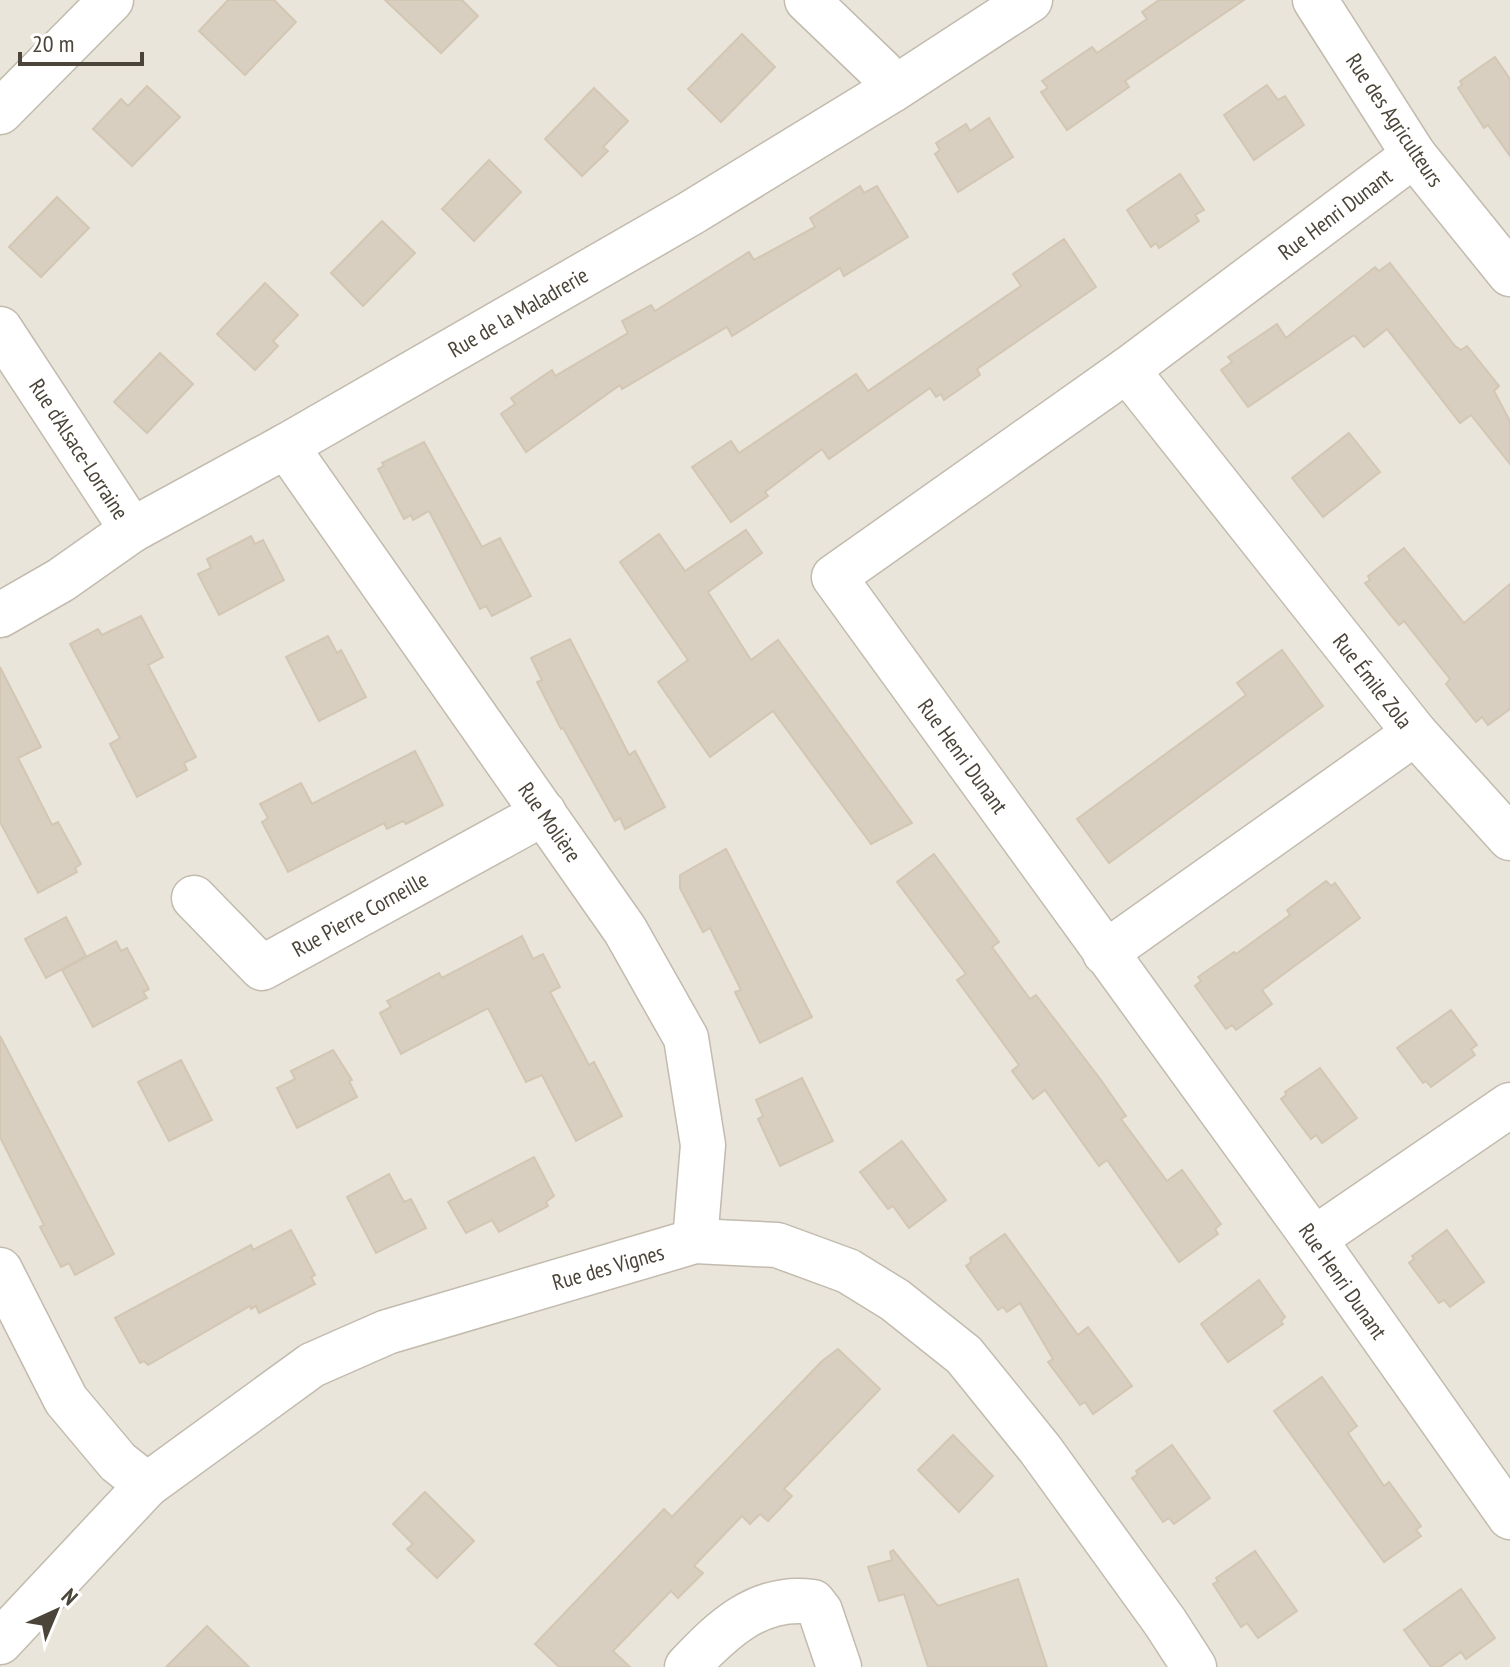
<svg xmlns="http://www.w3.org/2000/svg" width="1510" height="1667" font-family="'PT Sans Narrow',sans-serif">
<rect width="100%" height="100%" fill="#f6f3ec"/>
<rect fill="#eae5da" x="0" y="0" width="1510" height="1667"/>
<g fill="#d8cfc1" stroke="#d3c7b4" stroke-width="2">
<path d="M228,0H274L296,22L245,75L199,31Z"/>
<path d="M385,0H462L478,16L441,53Z"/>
<path d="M1159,0H1244L1125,81L1129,87L1067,130L1041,92L1048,88L1042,81L1092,47L1097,53L1147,19L1142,12Z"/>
<path d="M742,34L775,67L721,122L688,89Z"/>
<path d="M1495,57L1510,79V156L1488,125L1484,128L1458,88L1462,85L1460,81Z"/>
<path d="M1267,85L1278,100L1285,96L1304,125L1254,160L1224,115Z"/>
<path d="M147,86L180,117L132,166L93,129L121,99L128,106Z"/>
<path d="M594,88L628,121L603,147L608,151L582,176L545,139Z"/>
<path d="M989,118L1013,157L958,192L935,154L940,150L936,143L966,124L970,131Z"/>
<path d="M489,160L521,192L474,241L442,209Z"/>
<path d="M1180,174L1204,210L1195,215L1199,221L1159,248L1156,243L1151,247L1127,210Z"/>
<path d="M860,186L864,193L877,186L908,237L844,276L840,268L732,336L727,327L622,389L620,385L526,452L501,414L515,404L511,398L552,370L555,376L628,333L622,321L651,305L655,311L749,252L754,260L815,227L810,218Z"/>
<path d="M57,197L89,228L41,277L9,247Z"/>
<path d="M382,221L415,253L363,306L331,273Z"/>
<path d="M1064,239L1096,287L977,369L980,375L944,400L941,394L936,397L930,388L829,459L822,449L765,492L768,496L731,522L692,467L731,441L739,453L856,374L868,391L1021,286L1013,274Z"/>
<path d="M1390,263L1455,346L1461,350L1467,346L1499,386L1494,391L1510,421V464L1471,415L1460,423L1387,329L1364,347L1354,335L1248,407L1221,370L1232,362L1228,357L1277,324L1286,338L1375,267L1379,271Z"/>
<path d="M265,283L298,315L273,341L278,346L255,370L217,334Z"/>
<path d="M160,353L193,384L147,433L114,402Z"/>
<path d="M1349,433L1380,472L1323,517L1292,478Z"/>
<path d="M424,442L482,547L500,538L531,596L492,616L486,606L480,609L429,511L413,520L411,515L404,519L378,469L384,466L382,463Z"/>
<path d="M746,530L762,553L708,592L751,660L778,640L912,823L871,844L773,711L710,757L658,682L688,660L620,562L659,534L685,571Z"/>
<path d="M251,536L255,544L263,540L284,580L219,615L198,574L211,568L207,559Z"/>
<path d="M1404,548L1464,623L1510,584V709L1488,725L1482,717L1476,722L1446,684L1450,679L1404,621L1399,625L1365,583L1370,580L1368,576Z"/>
<path d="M141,616L163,657L148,665L196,757L184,763L187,770L137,797L110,744L120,738L70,644L98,629L102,635Z"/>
<path d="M328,636L337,653L341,650L366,697L319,721L286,657Z"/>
<path d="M570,639L629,755L635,751L665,807L625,829L620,818L615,821L563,728L561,729L537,682L542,680L531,658Z"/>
<path d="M1282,650L1323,706L1109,863L1077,819L1246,695L1237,683Z"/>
<path d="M0,667L41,747L18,758L52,825L58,822L81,864L75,868L77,872L38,893L0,822Z"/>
<path d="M415,751L443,805L406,824L403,821L387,829L384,823L288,872L262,822L268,818L260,804L301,783L312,804Z"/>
<path d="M726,849L812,1017L760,1043L735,992L741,990L710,928L703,932L680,888V875Z"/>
<path d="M934,854L999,942L992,947L1030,999L1036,995L1101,1080L1126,1116L1121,1119L1167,1181L1182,1170L1221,1224L1215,1229L1218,1234L1179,1262L1107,1160L1099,1166L1045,1090L1033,1099L1012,1071L1019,1065L957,980L966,974L897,882Z"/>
<path d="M1326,881L1331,886L1335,883L1360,918L1262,990L1272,1004L1236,1030L1232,1025L1226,1029L1195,986L1201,981L1198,977L1234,952L1236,954L1290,915L1287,910Z"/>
<path d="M66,917L86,956L46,978L25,939Z"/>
<path d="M522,936L533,959L543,954L560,987L550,992L589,1065L594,1062L622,1116L576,1141L542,1075L526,1082L488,1008L401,1054L380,1013L391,1007L387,1001L439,973L442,978Z"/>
<path d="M116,941L121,951L127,948L149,989L143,992L147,998L93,1027L62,970Z"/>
<path d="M1451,1010L1477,1045L1471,1049L1475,1055L1431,1087L1426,1081L1423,1083L1397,1048Z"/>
<path d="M0,1036L114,1254L75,1275L69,1263L61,1267L40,1227L44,1225L0,1137Z"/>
<path d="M333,1050L352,1080L349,1081L357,1097L297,1128L277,1088L295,1079L291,1071Z"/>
<path d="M181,1060L212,1120L169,1141L138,1082Z"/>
<path d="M1320,1068L1357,1118L1322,1143L1316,1135L1311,1139L1281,1099L1286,1095L1285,1092Z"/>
<path d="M802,1078L833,1141L780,1166L758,1119L763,1116L756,1100Z"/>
<path d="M902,1141L946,1200L909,1228L893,1206L888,1209L860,1172Z"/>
<path d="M534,1157L554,1196L546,1202L548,1206L499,1232L492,1220L466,1233L448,1202Z"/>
<path d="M389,1174L404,1202L411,1199L426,1228L376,1253L347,1197Z"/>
<path d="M291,1230L315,1275L311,1277L315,1284L259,1313L256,1306L251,1309L250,1306L148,1365L144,1361L140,1363L115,1318L251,1245L253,1250Z"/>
<path d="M1447,1230L1484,1282L1450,1307L1444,1300L1439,1303L1409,1263L1414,1259L1412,1256Z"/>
<path d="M1005,1234L1078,1335L1088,1327L1132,1386L1093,1414L1085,1402L1080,1405L1048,1362L1053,1359L1020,1303L1007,1312L1003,1307L998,1310L966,1266L971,1262L970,1258Z"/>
<path d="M1259,1280L1285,1317L1281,1321L1283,1324L1228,1362L1201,1324Z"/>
<path d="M838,1349L880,1389L784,1489L792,1496L768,1521L760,1514L750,1524L742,1516L694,1566L703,1573L678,1598L671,1591L613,1651L630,1667H559L535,1644L664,1509L672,1517L822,1361Z"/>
<path d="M1322,1377L1357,1426L1348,1433L1384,1486L1389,1482L1421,1526L1416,1530L1421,1536L1384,1562L1274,1411Z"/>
<path d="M953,1435L993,1476L959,1512L918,1470Z"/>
<path d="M1172,1445L1210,1498L1174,1524L1169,1518L1163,1522L1132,1478L1138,1474L1136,1471Z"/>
<path d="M425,1492L474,1541L437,1578L407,1549L413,1544L393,1524Z"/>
<path d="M893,1550L938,1606L1018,1579L1047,1667H928L904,1594L879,1601L868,1567L892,1560L890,1552Z"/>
<path d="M1255,1551L1297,1611L1258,1638L1247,1623L1241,1627L1213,1584L1218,1581L1216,1578Z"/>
<path d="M1461,1589L1495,1638L1466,1659L1461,1652L1440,1667H1431L1404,1630Z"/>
<path d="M207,1626L249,1667H166Z"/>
</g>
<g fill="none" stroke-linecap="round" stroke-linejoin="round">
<g stroke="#c2bbae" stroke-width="47">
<g id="minor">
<path d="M807,0L881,71L892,90"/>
<path d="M1315,0L1414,155L1510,274"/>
<path d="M0,112L111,0"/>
<path d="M1414,155L1127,370L834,577L1314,1239L1510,1517"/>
<path d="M0,329L132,530"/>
<path d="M286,446L625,930L686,1038L703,1145L695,1241"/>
<path d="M0,615L61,580L132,530L286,446L691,213L892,90L1030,0"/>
<path d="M1415,733L1510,838"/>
<path d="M194,898L262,968L544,813"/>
<path d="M1105,953L1415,733L1127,370"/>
<path d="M1314,1239L1510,1105"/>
<path d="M0,1270L66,1400L118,1462L147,1485"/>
<path d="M0,1642L147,1485L312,1365L387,1332L695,1241L777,1245L848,1271L895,1300L964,1355L1040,1449L1165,1622L1194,1667"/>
<path d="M687,1667C721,1631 758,1594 813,1602L820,1611L839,1667"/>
</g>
</g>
<use href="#minor" stroke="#fff" stroke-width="44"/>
</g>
<g text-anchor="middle" stroke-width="8" stroke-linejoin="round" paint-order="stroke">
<g font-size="22" fill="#4b4439" stroke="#fff">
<text transform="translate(1395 120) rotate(56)" y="8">Rue des Agriculteurs</text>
<text transform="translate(1335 214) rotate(-37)" y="8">Rue Henri Dunant</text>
<text transform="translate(518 312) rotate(-30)" y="8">Rue de la Maladrerie</text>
<text transform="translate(79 449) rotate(57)" y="8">Rue d'Alsace-Lorraine</text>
<text transform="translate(1373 681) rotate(52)" y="8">Rue Émile Zola</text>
<text transform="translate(963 756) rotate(54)" y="8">Rue Henri Dunant</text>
<text transform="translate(550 822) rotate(55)" y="8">Rue Molière</text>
<text transform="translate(360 914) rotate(-29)" y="8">Rue Pierre Corneille</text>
<text transform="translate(608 1267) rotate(-16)" y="8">Rue des Vignes</text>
<text transform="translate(1343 1281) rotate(55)" y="8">Rue Henri Dunant</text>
</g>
</g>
<g transform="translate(56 1611) rotate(44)" stroke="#ffffff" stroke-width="6" paint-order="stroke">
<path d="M0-6L14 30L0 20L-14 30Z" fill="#4b4439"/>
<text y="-12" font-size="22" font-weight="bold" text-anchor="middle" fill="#4b4439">N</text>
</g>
<path d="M20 52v12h122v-12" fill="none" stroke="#4b4439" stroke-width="4"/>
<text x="32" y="52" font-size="24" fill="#4b4439" stroke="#ffffff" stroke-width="6" paint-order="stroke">20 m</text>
</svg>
